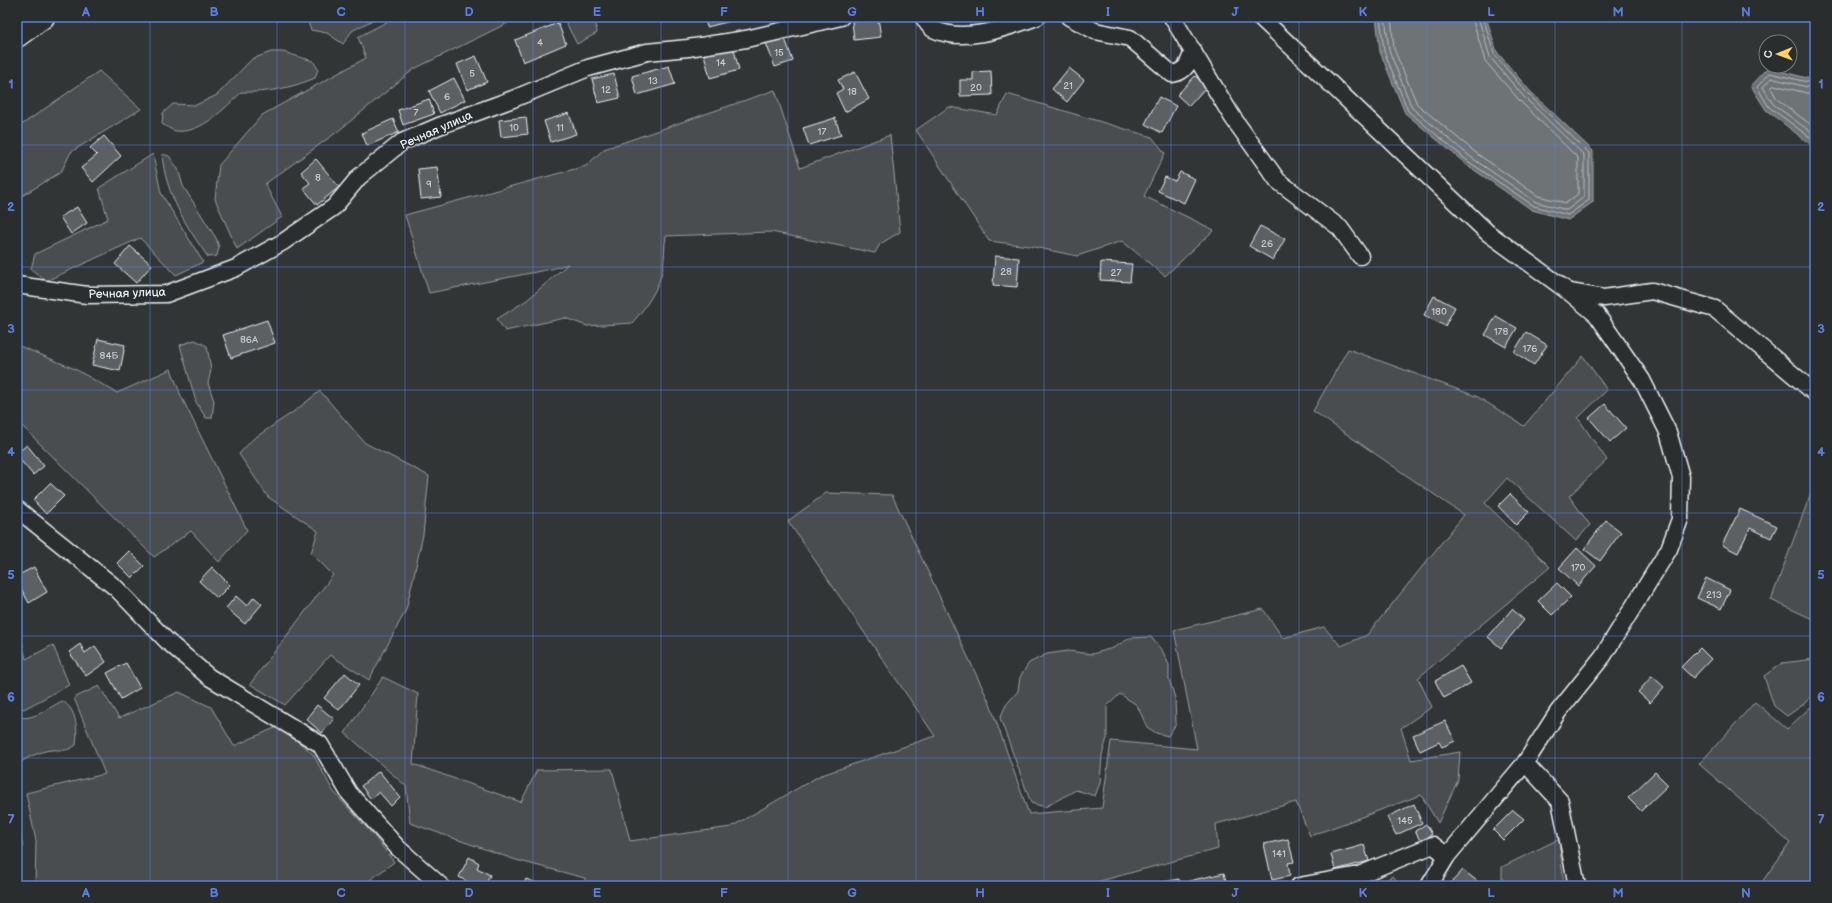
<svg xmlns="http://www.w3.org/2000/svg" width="1832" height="903" font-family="'Balsamiq Sans',sans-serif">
<rect width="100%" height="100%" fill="#323536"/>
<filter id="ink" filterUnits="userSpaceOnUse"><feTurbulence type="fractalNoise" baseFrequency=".025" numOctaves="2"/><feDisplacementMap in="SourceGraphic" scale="8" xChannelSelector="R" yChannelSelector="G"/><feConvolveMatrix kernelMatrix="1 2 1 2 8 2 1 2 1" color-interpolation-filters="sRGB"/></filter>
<g filter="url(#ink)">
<g fill="#494d4f" stroke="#989fa4">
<path d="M306,17H378L352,31L343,44L327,33L311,30Z"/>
<path d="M396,17H520L414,69L337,132L265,184L282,217L237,249L215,199L219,165L262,115L366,58L358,37Z"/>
<path d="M563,17H595L597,33L577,44Z"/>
<path d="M271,52H283L313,61L318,69L315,78C291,88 267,93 242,92C224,108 202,134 176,131C171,130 166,126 162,124L163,113L173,104L196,105L217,95L252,59Z"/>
<path d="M99,71L141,109L71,152L61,172L17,199V128Z"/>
<path d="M775,90L800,168L890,135L900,232L880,244L875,253L771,232L666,236C664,246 665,257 663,267C659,289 646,307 632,323L587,326L565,318L505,331L497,319L527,300L568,264L551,269L429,293L405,215L586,166L604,149Z"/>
<path d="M1007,94L1152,137L1165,153L1144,196L1214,230L1165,276L1122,241L1077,256L1029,246L989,241L916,130L949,107L997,115Z"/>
<path d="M153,154L161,193L203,262L176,275L140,238L46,281L31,269L35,254L108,219L99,188Z"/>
<path d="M162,154L169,156L178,169L183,186L216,238L219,247L217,256L208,257C186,226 165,193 162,154Z"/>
<path d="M195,340L207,346L211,370L208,383L214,401L212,418H206L196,402L180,345Z"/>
<path d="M17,345L75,369L117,393L171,369L181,396L247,530L219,562L191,531L154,557L17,421Z"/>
<path d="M1348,349L1478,397L1524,426L1583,356L1607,390L1578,418L1607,460L1569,496L1590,525L1576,541L1507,478L1485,503L1550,567L1418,678L1432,707L1401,728L1411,760L1460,752L1458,780L1438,823L1421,795L1310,836L1296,802L1216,824L1218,849L1082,886H585V878L516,860L410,823L406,786L345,733L383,677L418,694L413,764L521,802L537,770L612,769L630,841L731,827L819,776L935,736L788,521L826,493L892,495L990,704L1029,814L1102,808L1111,741L1197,749L1174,630L1263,609L1283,638L1324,627L1341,646L1367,635L1464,515L1313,411Z"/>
<path d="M320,391L365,443L429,476L423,535L406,610L369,680L330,655L285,705L250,684L333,575L311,553L318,531L268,497L239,454L253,439L296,410Z"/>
<path d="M1815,482V620L1771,600Z"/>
<path d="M17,622L26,659L53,645L69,685L24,709L17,706Z"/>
<path d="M1151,637L1163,652L1169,665V679L1175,698L1176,724L1168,736L1156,733L1147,727L1137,705L1120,694L1107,706V738L1102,755L1100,783L1095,796L1076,790L1045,807L1031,803L1000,718L1006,705L1018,691L1020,677L1029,663L1047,654L1068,651L1092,654L1113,648L1130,638Z"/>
<path d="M1815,659V692L1804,704L1787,716L1774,706L1764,676L1782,663Z"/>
<path d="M99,686L119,718L179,692L211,707L234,746L279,726L313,754L333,791L375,837L394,862L362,886H35L36,841L26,793L105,774L74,698Z"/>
<path d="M62,701C77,709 78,730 76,745C65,753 63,749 51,750C40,751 28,758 18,763L17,766V717C33,721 48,708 62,701Z"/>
<path d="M1755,702L1787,729L1815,703V886H1759L1790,843L1699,764Z"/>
<path d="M17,815L23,848L17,864Z"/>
<path d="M1559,839L1564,886H1502V867Z"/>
<path d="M1393,876L1401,886H1374Z"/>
</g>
<g fill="#6e7376" stroke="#9fa5aa">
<path d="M1376,17H1486L1497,52L1530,91L1593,151V202L1568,220L1532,210L1467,165L1405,113L1380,52Z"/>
<path d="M1768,68L1815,80V148L1766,110L1751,86Z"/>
</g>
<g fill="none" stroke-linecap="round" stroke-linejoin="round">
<g stroke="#b7bfc4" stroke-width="1">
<path d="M1380,17L1384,51L1408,111L1469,162L1534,206L1568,215L1589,200V153L1527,93L1494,54L1483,17"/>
<path d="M1385,17L1389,50L1412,108L1472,158L1536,202L1567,210L1584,197V155L1524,97L1490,57L1478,17"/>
<path d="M1391,17L1394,49L1417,104L1476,153L1538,196L1566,203L1578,194V158L1520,101L1485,61L1472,17"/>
<path d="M1815,84L1770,73L1757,87L1769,107L1815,141"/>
<path d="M1815,89L1771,78L1763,87L1773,104L1815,135"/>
<path d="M1815,95L1774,85L1771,88L1777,99L1815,128"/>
</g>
</g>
<g fill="#5c6063" stroke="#e8f1f8">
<path d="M704,17H734L735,20L707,27Z"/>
<path d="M878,18L881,37L854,40L852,21Z"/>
<path d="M558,23L566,44L523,62L515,40Z"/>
<path d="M784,36L793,61L775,67L766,43Z"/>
<path d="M733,46L739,70L710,78L704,54Z"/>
<path d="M476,56L487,82L467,90L457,64Z"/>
<path d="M669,66L675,84L637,95L632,76Z"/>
<path d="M1069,68L1084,80L1067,102L1052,89Z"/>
<path d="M991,71L992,95L960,96V80H973V72Z"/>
<path d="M855,72L869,99L845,112L836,93L843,89L838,80Z"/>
<path d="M614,74L620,98L598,103L592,79Z"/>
<path d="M1195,76L1207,86L1189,106L1177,95Z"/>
<path d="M454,78L465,100L440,113L429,91Z"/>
<path d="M1159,97L1176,106L1162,133L1145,124Z"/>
<path d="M429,99L434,114L403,125L398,110Z"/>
<path d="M569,113L576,134L551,142L544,121Z"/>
<path d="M526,117L528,134L501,137L499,120Z"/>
<path d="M835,118L841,135L809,145L803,128Z"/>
<path d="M393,119L399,132L367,146L362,133Z"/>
<path d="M104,136L121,156L93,182L81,168L97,155L90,148Z"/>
<path d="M316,159L339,187L317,205L303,188L310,183L301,172Z"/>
<path d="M437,167L441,197L421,199L418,169Z"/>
<path d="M1180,172L1195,179L1184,203L1158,191L1165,177L1175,181Z"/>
<path d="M77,207L87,223L71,234L60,217Z"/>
<path d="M1260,226L1285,239L1273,260L1249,246Z"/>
<path d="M130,246L152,265L136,283L115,264Z"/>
<path d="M995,256L1019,258L1017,287L993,285Z"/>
<path d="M1101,262L1132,264L1130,282L1100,280Z"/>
<path d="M1434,296L1455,307L1445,326L1424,315Z"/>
<path d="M1496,316L1517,328L1506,347L1485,335Z"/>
<path d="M267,320L275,343L231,358L223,335Z"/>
<path d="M1526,332L1547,345L1534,365L1514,352Z"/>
<path d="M98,339L125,345L120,371L92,365Z"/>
<path d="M1605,404L1626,428L1610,442L1589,418Z"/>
<path d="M27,445L44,466L33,475L17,456V453Z"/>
<path d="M50,483L64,496L46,514L33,500Z"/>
<path d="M1510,494L1529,512L1516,525L1498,506Z"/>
<path d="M1740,509L1777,526L1771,538L1750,528L1738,553L1722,545Z"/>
<path d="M1606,520L1621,532L1600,561L1584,549Z"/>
<path d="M1577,548L1596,566L1578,586L1559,568Z"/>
<path d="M129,551L144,566L132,578L117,563Z"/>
<path d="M34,567L47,592L29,603L17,581V576Z"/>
<path d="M212,567L230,585L217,598L199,581Z"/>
<path d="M1706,578L1730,590L1721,609L1697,598Z"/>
<path d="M1557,583L1571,597L1552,615L1538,601Z"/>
<path d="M236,596L247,606L254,597L262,604L245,624L226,608Z"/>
<path d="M1512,609L1524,620L1501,648L1488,637Z"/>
<path d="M80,644L85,653L95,646L106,662L86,676L69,652Z"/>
<path d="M1700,648L1711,659L1693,678L1681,667Z"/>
<path d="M126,663L140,688L121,699L107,673Z"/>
<path d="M1461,666L1471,683L1444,698L1435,681Z"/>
<path d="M345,673L359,685L339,710L324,698Z"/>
<path d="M1652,676L1664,687L1650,703L1638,692Z"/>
<path d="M317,705L334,719L322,733L306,719Z"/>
<path d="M1445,721L1455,741L1442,747L1439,742L1420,751L1413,735Z"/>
<path d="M379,771L400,797L391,806L379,792L371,799L361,786Z"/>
<path d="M1655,772L1668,785L1641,811L1628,798Z"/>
<path d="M1414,804L1422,823L1396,835L1387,817Z"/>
<path d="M1513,810L1524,819L1503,840L1493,830Z"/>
<path d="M1426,824L1432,834L1421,842L1415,831Z"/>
<path d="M1288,839L1294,862L1288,863L1290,876L1272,880L1264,844Z"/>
<path d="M1364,845L1369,861L1335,870L1331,854Z"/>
<path d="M469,857L479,863L477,868L490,875L485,886H475L459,877Z"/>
<path d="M1463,870L1477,881L1473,886H1448Z"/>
<path d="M1224,873L1227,886H1190L1189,881Z"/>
<path d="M526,879L545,886H523Z"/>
<path d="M1179,879L1180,886H1155V884Z"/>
</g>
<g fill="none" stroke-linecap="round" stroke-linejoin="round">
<g stroke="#e8f1f8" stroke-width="19">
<g id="street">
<path d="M923,17C926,21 929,27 933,29C964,44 1006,28 1037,17"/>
<path d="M1069,17L1095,31L1130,38L1172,74C1186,72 1189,63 1193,50"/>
<path d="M1172,17L1233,118L1278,181L1340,228L1360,256"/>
<path d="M1260,17L1488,233L1569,292L1597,315L1642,380L1668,432L1681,477L1680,519L1669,549L1603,656L1558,712L1525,763L1447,856L1429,886"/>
<path d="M17,285L87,295L166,294L236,268L283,242L334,207L359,177L402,142L439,126L513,99L588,68L647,52L688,48L746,39L841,17"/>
<path d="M1571,292L1604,298L1652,291L1715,309L1815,393"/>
<path d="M17,509L116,588L167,641L209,677L320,744L349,793L398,848L441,886"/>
<path d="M1525,763L1560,801L1577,886"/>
<path d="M1299,886L1359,875L1433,845L1447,856"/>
</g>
</g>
<g stroke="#e8f1f8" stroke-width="25">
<path id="secondary" d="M17,36L43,17"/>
</g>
<use href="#street" stroke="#2a2d2e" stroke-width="16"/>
<use href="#secondary" stroke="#2a2d2e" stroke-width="22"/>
</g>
</g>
<path fill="none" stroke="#5a7fe2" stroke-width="1" stroke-opacity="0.55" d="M150,17V886M277,17V886M405,17V886M533,17V886M661,17V886M788,17V886M916,17V886M1044,17V886M1171,17V886M1299,17V886M1427,17V886M1555,17V886M1682,17V886M17,145H1815M17,267H1815M17,390H1815M17,513H1815M17,636H1815M17,758H1815"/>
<g text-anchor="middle" stroke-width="3" stroke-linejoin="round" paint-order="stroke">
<g font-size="10" fill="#c5cdd3">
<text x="540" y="46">4</text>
<text x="779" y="56">15</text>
<text x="721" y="66">14</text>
<text x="472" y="77">5</text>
<text x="653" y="84">13</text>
<text x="1068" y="89">21</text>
<text x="976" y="91">20</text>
<text x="606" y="93">12</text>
<text x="852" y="95">18</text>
<text x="447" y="100">6</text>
<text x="416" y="116">7</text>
<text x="514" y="131">10</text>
<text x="560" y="131">11</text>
<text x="822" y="135">17</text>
<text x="318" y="181">8</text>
<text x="429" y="187">9</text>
<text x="1267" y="247">26</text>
<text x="1006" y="275">28</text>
<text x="1116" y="276">27</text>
<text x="1439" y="315">180</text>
<text x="1501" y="335">178</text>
<text x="249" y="343">86А</text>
<text x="1530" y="352">176</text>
<text x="109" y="359">84Б</text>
<text x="1578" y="571">170</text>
<text x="1714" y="598">213</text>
<text x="1405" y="824">145</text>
<text x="1279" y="857">141</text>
</g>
<g font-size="12" fill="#e8f1f8" stroke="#2a2d2e">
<text transform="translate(436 130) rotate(-24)" y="4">Речная улица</text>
<text transform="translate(127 293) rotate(-2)" y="4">Речная улица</text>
</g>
</g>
<rect width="1832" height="903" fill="none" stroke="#2a2d2e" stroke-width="44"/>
<g transform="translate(1778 54) rotate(269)"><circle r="19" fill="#2a2d2e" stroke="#767b7f"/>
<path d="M0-3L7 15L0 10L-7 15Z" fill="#ffd166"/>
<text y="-6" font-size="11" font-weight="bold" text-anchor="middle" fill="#e8f1f8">С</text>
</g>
<rect x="22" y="22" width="1788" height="859" fill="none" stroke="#5a7fe2" stroke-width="1.5"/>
<g font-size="13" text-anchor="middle" font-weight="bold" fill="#5a7fe2">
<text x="86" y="16">A</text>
<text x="214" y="16">B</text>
<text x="341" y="16">C</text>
<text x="469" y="16">D</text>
<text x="597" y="16">E</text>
<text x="724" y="16">F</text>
<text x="852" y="16">G</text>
<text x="980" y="16">H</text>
<text x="1108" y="16">I</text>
<text x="1235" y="16">J</text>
<text x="1363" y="16">K</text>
<text x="1491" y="16">L</text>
<text x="1618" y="16">M</text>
<text x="1746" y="16">N</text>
<text x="11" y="88">1</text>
<text x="1821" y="88">1</text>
<text x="11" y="211">2</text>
<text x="1821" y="211">2</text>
<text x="11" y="333">3</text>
<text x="1821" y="333">3</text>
<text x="11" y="456">4</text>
<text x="1821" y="456">4</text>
<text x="11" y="579">5</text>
<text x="1821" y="579">5</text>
<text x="11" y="701">6</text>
<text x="1821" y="701">6</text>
<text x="11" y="824">7</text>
<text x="1821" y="824">7</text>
<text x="86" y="897">A</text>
<text x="214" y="897">B</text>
<text x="341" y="897">C</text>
<text x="469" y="897">D</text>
<text x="597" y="897">E</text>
<text x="724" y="897">F</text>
<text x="852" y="897">G</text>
<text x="980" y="897">H</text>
<text x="1108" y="897">I</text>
<text x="1235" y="897">J</text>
<text x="1363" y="897">K</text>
<text x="1491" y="897">L</text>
<text x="1618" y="897">M</text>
<text x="1746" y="897">N</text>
</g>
</svg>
